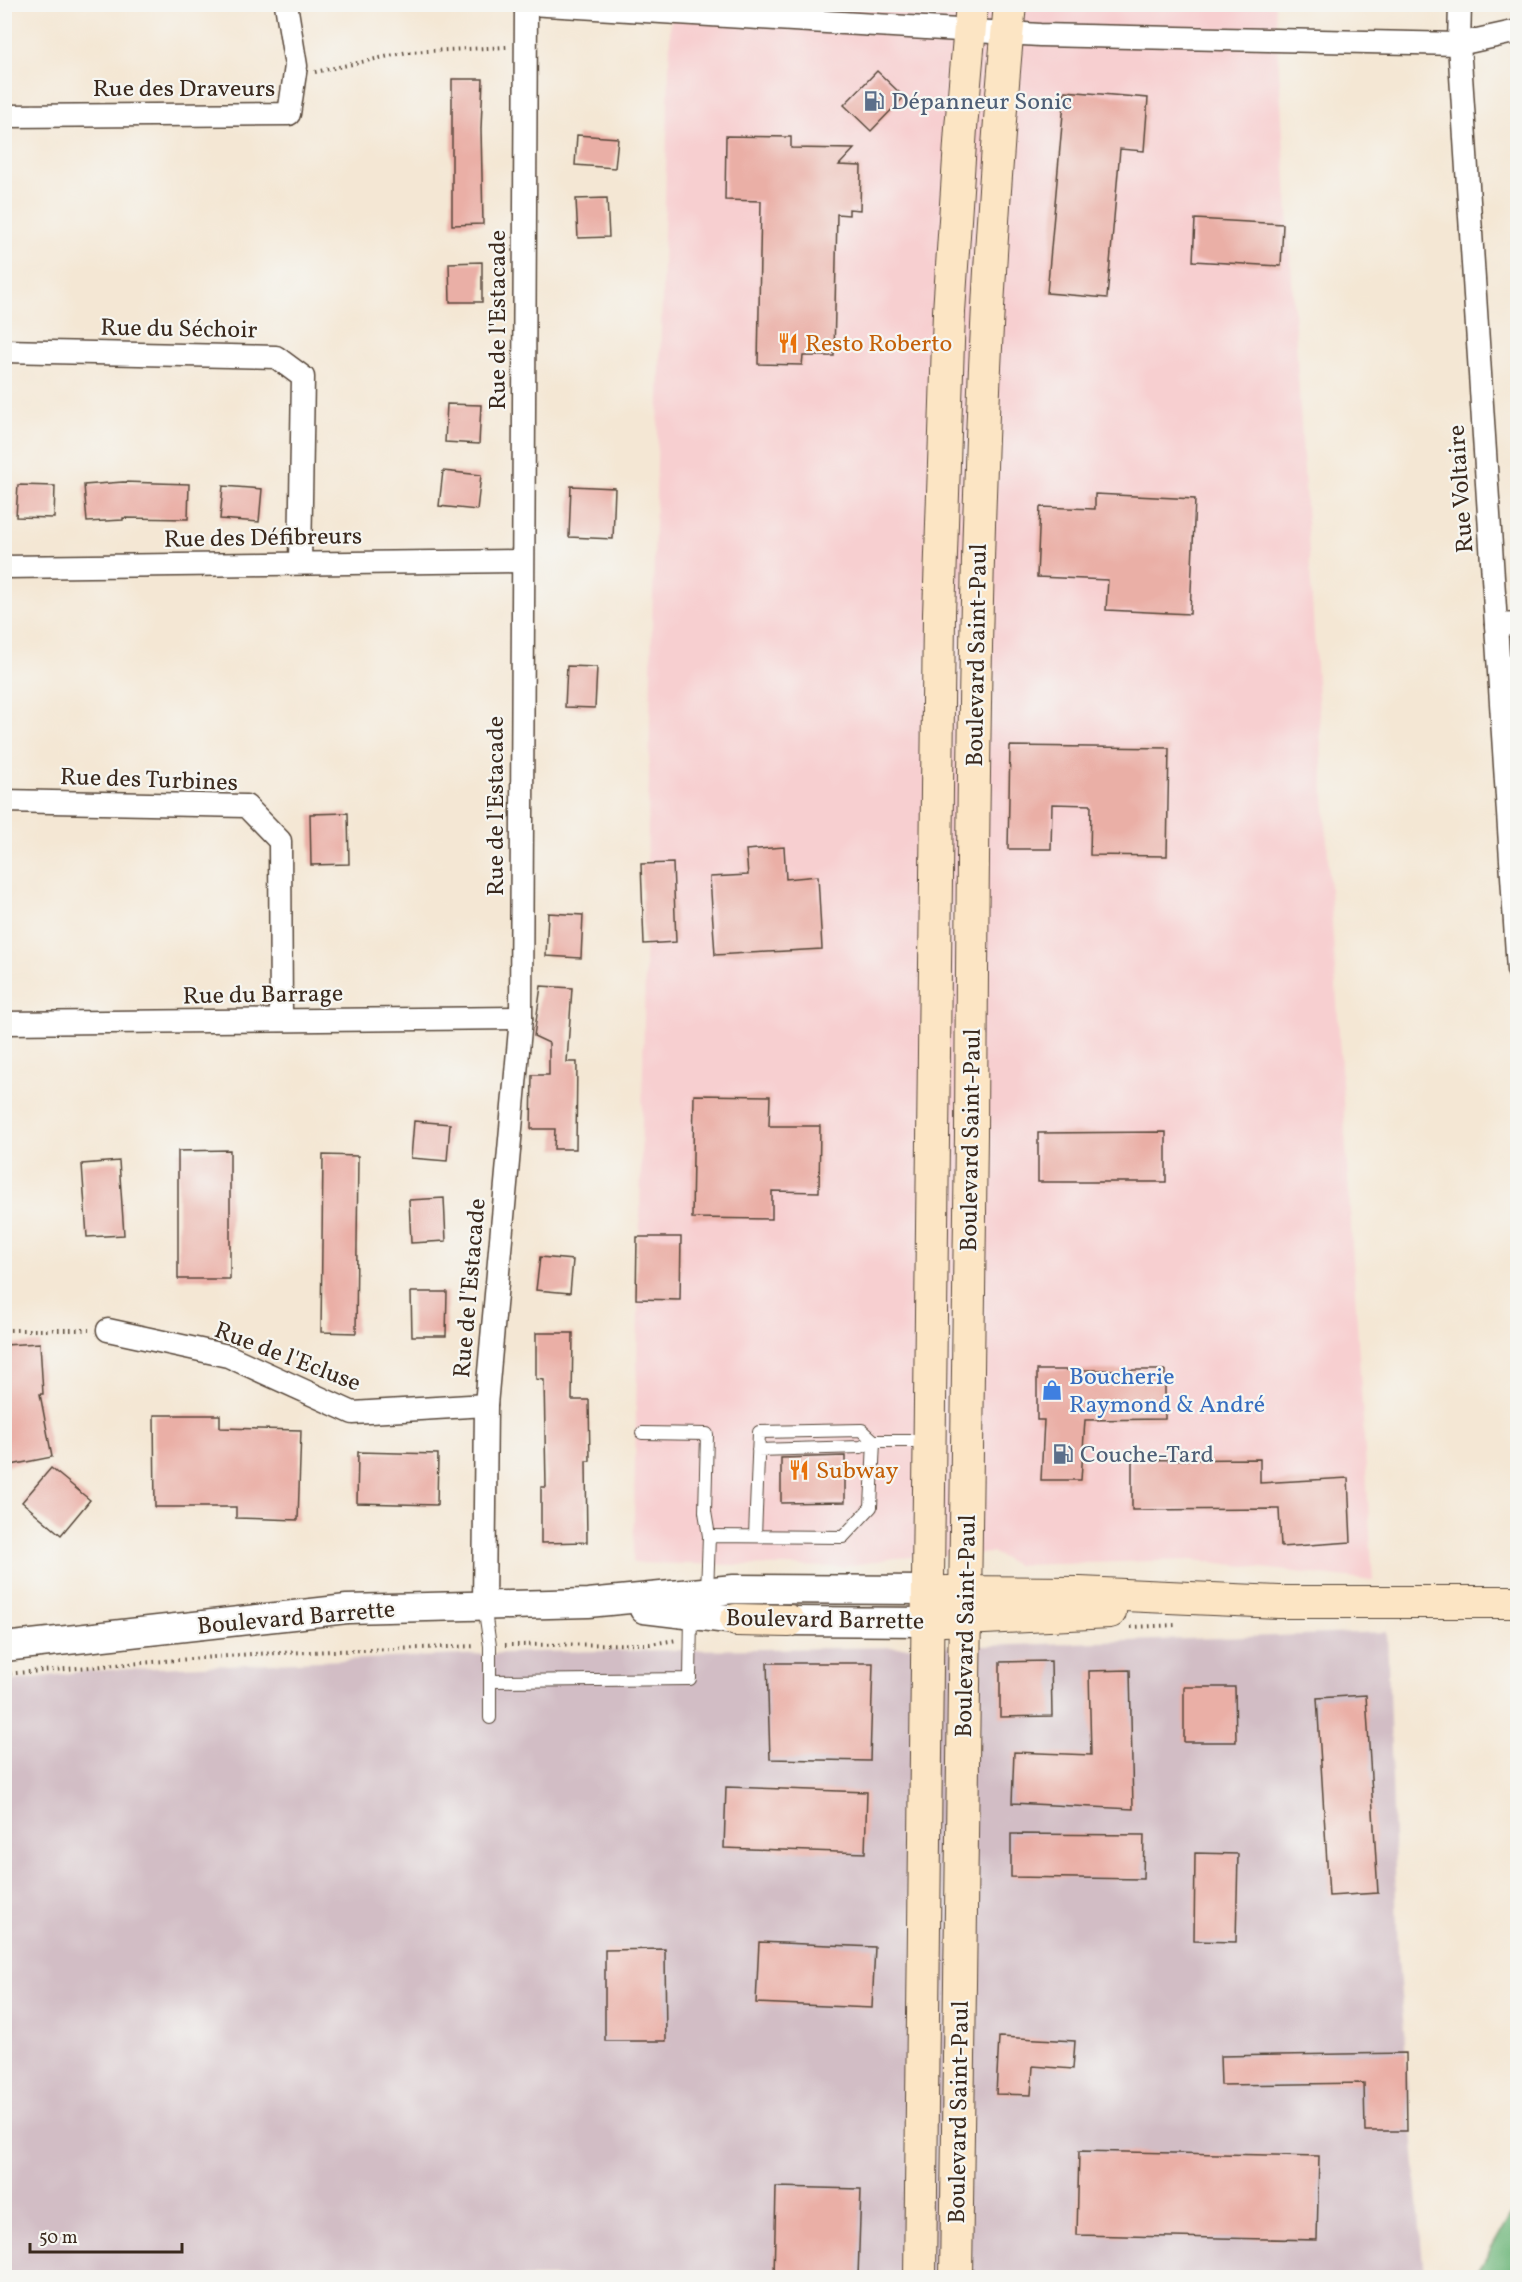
<svg xmlns="http://www.w3.org/2000/svg" width="1522" height="2282" font-family="Vollkorn,serif">
<rect width="100%" height="100%" fill="#f6f6f2"/>
<filter id="ink" filterUnits="userSpaceOnUse"><feTurbulence type="fractalNoise" baseFrequency=".0167" numOctaves="2"/><feDisplacementMap in="SourceGraphic" scale="12" xChannelSelector="R" yChannelSelector="G"/><feConvolveMatrix kernelMatrix="1 2 1 2 8 2 1 2 1" color-interpolation-filters="sRGB"/></filter>
<filter id="wash" filterUnits="userSpaceOnUse"><feTurbulence type="fractalNoise" baseFrequency=".008" numOctaves="4" result="noise"/><feDisplacementMap in="SourceGraphic" scale="24" xChannelSelector="R" yChannelSelector="G"/><feGaussianBlur stdDeviation="1.35" result="paint"/><feColorMatrix in="noise" values="0 0 0 0 0 0 0 0 0 0 0 0 0 0 0 0 0 1.4 0 .05"/><feComposite in="paint" operator="in"/></filter>
<g filter="url(#wash)">
<rect width="100%" height="100%" fill="#f4e7d4"/>
<path fill="#f7cfd0" d="M671,5H1275L1373,1581L1193,1560L1016,1565L993,1553L895,1558L842,1567L633,1563L652,624Z"/>
<path fill="#d2bdc5" d="M1387,1632L1398,1958L1424,2277H5L4,1682L85,1671L533,1652L986,1646Z"/>
<path fill="#72b87e" stroke="#56714e" stroke-width="1.5" d="M1517,2204V2277H1475Z"/>
<g id="blocks">
<g fill="#eaafa6">
<path d="M877,71L904,97L871,131L844,105Z"/>
<path d="M452,79H483L481,129L483,224L452,225Z"/>
<path d="M1065,91L1148,98L1144,151L1120,149L1107,298L1047,293Z"/>
<path d="M577,135L618,138L615,168L575,165Z"/>
<path d="M726,136L791,137V148L854,149L839,165L861,166L860,210L849,209V215L837,214L834,356H803L802,365L758,364L761,201L725,200Z"/>
<path d="M607,198L609,237L578,238L576,199Z"/>
<path d="M1195,219L1283,224L1281,266L1193,261Z"/>
<path d="M482,262V302H450L449,263Z"/>
<path d="M447,404L481,405L479,444L445,442Z"/>
<path d="M443,471L481,475L477,510L439,506Z"/>
<path d="M123,482L189,484L188,519L123,518V520L87,522L84,485Z"/>
<path d="M18,485L55,486L54,518L16,517Z"/>
<path d="M223,486L262,489L259,522L220,519Z"/>
<path d="M571,486L615,488L613,539L569,537Z"/>
<path d="M1095,494L1195,499L1190,614L1106,610L1108,580L1037,577L1040,507L1095,509Z"/>
<path d="M567,666L597,667L595,708L565,707Z"/>
<path d="M1010,746L1169,748L1167,856L1090,855L1091,805L1052,804L1051,849H1008Z"/>
<path d="M348,813L349,864L311,865L310,814Z"/>
<path d="M784,847L786,879L818,876L822,949L715,955L710,877L748,875L746,850Z"/>
<path d="M673,863L676,942L644,944L641,864Z"/>
<path d="M548,913L583,915L581,958L546,956Z"/>
<path d="M541,986L572,988L567,1062H577L576,1149H554L555,1129H531L532,1075H549V1043L534,1036Z"/>
<path d="M694,1095L770,1096L769,1126H820L819,1192L772,1191V1219L692,1218Z"/>
<path d="M414,1121L450,1124L447,1161L411,1158Z"/>
<path d="M1166,1132V1182H1038V1133Z"/>
<path d="M230,1150V1279H178V1151Z"/>
<path d="M323,1155L358,1156L356,1333L321,1332Z"/>
<path d="M119,1161L124,1235L87,1237L82,1164Z"/>
<path d="M444,1198L446,1241L411,1243L409,1200Z"/>
<path d="M637,1237H681L680,1300L636,1299Z"/>
<path d="M540,1257L573,1260L570,1293L536,1290Z"/>
<path d="M411,1292H447L446,1336H412Z"/>
<path d="M536,1333H573L572,1400H589L590,1461H586L587,1542L541,1543V1487H546L544,1380L536,1379Z"/>
<path d="M40,1343L43,1394H40L52,1457L6,1466L4,1456V1345Z"/>
<path d="M1037,1370H1165V1419L1085,1420L1081,1480H1041L1044,1420H1037Z"/>
<path d="M154,1415H220V1428L301,1430L298,1520L236,1518V1507H155Z"/>
<path d="M358,1452L438,1454L437,1505L357,1503Z"/>
<path d="M845,1456V1502L781,1503V1458Z"/>
<path d="M1260,1459V1483L1348,1478L1351,1542L1281,1547L1279,1509L1132,1510V1460Z"/>
<path d="M51,1468L90,1500L61,1535L22,1502Z"/>
<path d="M1051,1661L1052,1716L1000,1717V1662Z"/>
<path d="M767,1663H873L870,1761L770,1759Z"/>
<path d="M1130,1670L1133,1809L1012,1803L1014,1752L1091,1755L1089,1671Z"/>
<path d="M1184,1687H1235L1236,1742H1184Z"/>
<path d="M1366,1695L1378,1893L1329,1896L1317,1698Z"/>
<path d="M726,1787L867,1792L865,1853L724,1848Z"/>
<path d="M1011,1834L1144,1835L1143,1879L1011,1877Z"/>
<path d="M1195,1853L1238,1854L1236,1942L1194,1941Z"/>
<path d="M759,1942L875,1947L872,2008L756,2003Z"/>
<path d="M665,1949L666,2041H605V1950Z"/>
<path d="M999,2037L1075,2041L1073,2069L1033,2066L1031,2095L996,2094Z"/>
<path d="M1406,2053L1407,2131H1365L1364,2083L1221,2085L1220,2056Z"/>
<path d="M1079,2151L1319,2156L1317,2240L1077,2235Z"/>
<path d="M776,2187L861,2189L858,2277H774Z"/>
</g>
</g>
</g>
<g filter="url(#ink)">
<use href="#blocks" fill-opacity="0" stroke="#574639" stroke-width="1.5"/>
<g fill="none" stroke-linecap="round" stroke-linejoin="round">
<g stroke="#574639" stroke-width="14">
<g id="service">
<path d="M642,1433L707,1434L705,1512L709,1536"/>
<path d="M755,1536L759,1432L862,1430L874,1441L861,1447L758,1450"/>
<path d="M707,1592L709,1536L843,1537L871,1507L874,1441H928"/>
<path d="M484,1605L490,1646V1718"/>
<path d="M490,1681L690,1679L691,1613"/>
</g>
</g>
<g stroke="#574639" stroke-width="25">
<g id="minor">
<path d="M530,4L1040,35L1459,44L1518,31"/>
<path d="M1460,4L1459,44L1518,970"/>
<path d="M4,116L289,114L296,66L286,4"/>
<path d="M4,351L276,357L303,377L300,563"/>
<path d="M4,567L522,561"/>
<path d="M1496,625L1518,624"/>
<path d="M4,801L246,806L280,841L281,1020"/>
<path d="M4,1023L521,1018"/>
<path d="M108,1330L228,1356L353,1413L486,1405"/>
<path d="M484,1605L486,1405L521,1018L526,4"/>
</g>
</g>
<g stroke="#574639" stroke-width="31">
<g id="tertiary">
<path d="M644,1609L736,1620"/>
<path d="M789,1621L927,1622"/>
<path d="M4,1647L347,1609L588,1603L734,1589L927,1590"/>
</g>
</g>
<g stroke="#574639" stroke-width="34">
<g id="secondary">
<path d="M946,1592L1080,1593L1279,1602H1518"/>
<path d="M736,1620L789,1621"/>
<path d="M944,1620L1110,1612"/>
<path d="M920,2278L939,615L949,312L961,128L972,4"/>
<path d="M956,2278C959,1897 969,1516 971,1135C973,757 974,381 1010,4"/>
</g>
</g>
<g stroke="#574639" stroke-width="4" stroke-dasharray="1.5 4.5" stroke-linecap="butt">
<path d="M315,72L408,52L507,47"/>
<path d="M4,1330H89"/>
<path d="M1131,1627L1177,1625"/>
<path d="M505,1645L650,1644L677,1640"/>
<path d="M4,1674L252,1654L477,1646"/>
</g>
<use href="#service" stroke="#fff" stroke-width="12"/>
<use href="#minor" stroke="#fff" stroke-width="22"/>
<use href="#tertiary" stroke="#fff" stroke-width="28"/>
<use href="#secondary" stroke="#fce5c4" stroke-width="32"/>
</g>
</g>
<defs>
<g id="fuel-bare" transform="scale(1.62)"><path d="M-5.5-6h7V0h2V4h1.3V-2.5L3-4.5l.8-.8L6-3V5H2.5V1h-1V6h-7ZM-4.2-4.7v3.2H.2V-4.7Z" fill="#5c6f8a" stroke="#f6f6f2" stroke-width="2.5" paint-order="stroke"/></g>
<g id="restaurant-bare" transform="scale(1.62)"><path d="M-5-6h1v4h1v-4h1v4h1v-4h1v5L-1.5 .5V6h-2V.5L-5-1ZM5-6V6H3V1.5H1.5Q1.5-4 5-6Z" fill="#e8710a" stroke="#f6f6f2" stroke-width="2.5" paint-order="stroke"/></g>
<g id="shop-bare" transform="scale(1.62)"><path d="M-5-2.5h2.3a2.7 3.5 0 0 1 5.4 0H5L5.5 6h-11ZM-1.5-2.5h3a1.5 2.3 0 0 0-3 0Z" fill="#3f7fe0" stroke="#f6f6f2" stroke-width="2.5" paint-order="stroke"/></g>
</defs>
<g fill-rule="evenodd">
<use href="#fuel-bare" x="874" y="101"/>
<use href="#restaurant-bare" x="788" y="343"/>
<use href="#shop-bare" x="1052" y="1390"/>
<use href="#fuel-bare" x="1063" y="1454"/>
<use href="#restaurant-bare" x="799" y="1470"/>
</g>
<g text-anchor="middle" stroke-width="4.5" stroke-linejoin="round" paint-order="stroke">
<g font-size="24" fill="#3b2a1e" stroke="#f6f6f2">
<text x="184" y="96">Rue des Draveurs</text>
<text transform="translate(497 320) rotate(-90)" y="8">Rue de l'Estacade</text>
<text transform="translate(179 328) rotate(1)" y="8">Rue du Séchoir</text>
<text transform="translate(1460 489) rotate(-94)" y="8">Rue Voltaire</text>
<text transform="translate(263 537) rotate(-1)" y="8">Rue des Défibreurs</text>
<text transform="translate(976 655) rotate(-89)" y="8">Boulevard Saint-Paul</text>
<text transform="translate(149 779) rotate(2)" y="8">Rue des Turbines</text>
<text transform="translate(495 806) rotate(-90)" y="8">Rue de l'Estacade</text>
<text transform="translate(263 994) rotate(-1)" y="8">Rue du Barrage</text>
<text transform="translate(970 1140) rotate(-89)" y="8">Boulevard Saint-Paul</text>
<text transform="translate(469 1288) rotate(-85)" y="8">Rue de l'Estacade</text>
<text transform="translate(288 1356) rotate(21)" y="8">Rue de l'Ecluse</text>
<text transform="translate(296 1617) rotate(-5)" y="8">Boulevard Barrette</text>
<text transform="translate(825 1619) rotate(1)" y="8">Boulevard Barrette</text>
<text transform="translate(965 1626) rotate(-89)" y="8">Boulevard Saint-Paul</text>
<text transform="translate(958 2112) rotate(-89)" y="8">Boulevard Saint-Paul</text>
</g>
<g font-size="24" fill="#4e5e75" stroke="#f6f6f2" text-anchor="start">
<text x="891" y="109">Dépanneur Sonic</text>
<text x="1080" y="1462">Couche-Tard</text>
</g>
<g font-size="24" fill="#c56008" stroke="#f6f6f2" text-anchor="start">
<text x="805" y="351">Resto Roberto</text>
<text x="816" y="1478">Subway</text>
</g>
<g font-size="24" fill="#366cbe" stroke="#f6f6f2" text-anchor="start">
<text x="1069" y="1384">Boucherie<tspan x="1069" dy="28">Raymond &amp; André</tspan></text>
</g>
</g>
<rect width="1522" height="2282" fill="none" stroke="#f6f6f2" stroke-width="24"/>
<path d="M30 2243v9h152v-9" fill="none" stroke="#3b2a1e" stroke-width="3"/>
<text x="39" y="2243" font-size="18" fill="#3b2a1e" stroke="#f6f6f2" stroke-width="4.5" paint-order="stroke">50 m</text>
</svg>
